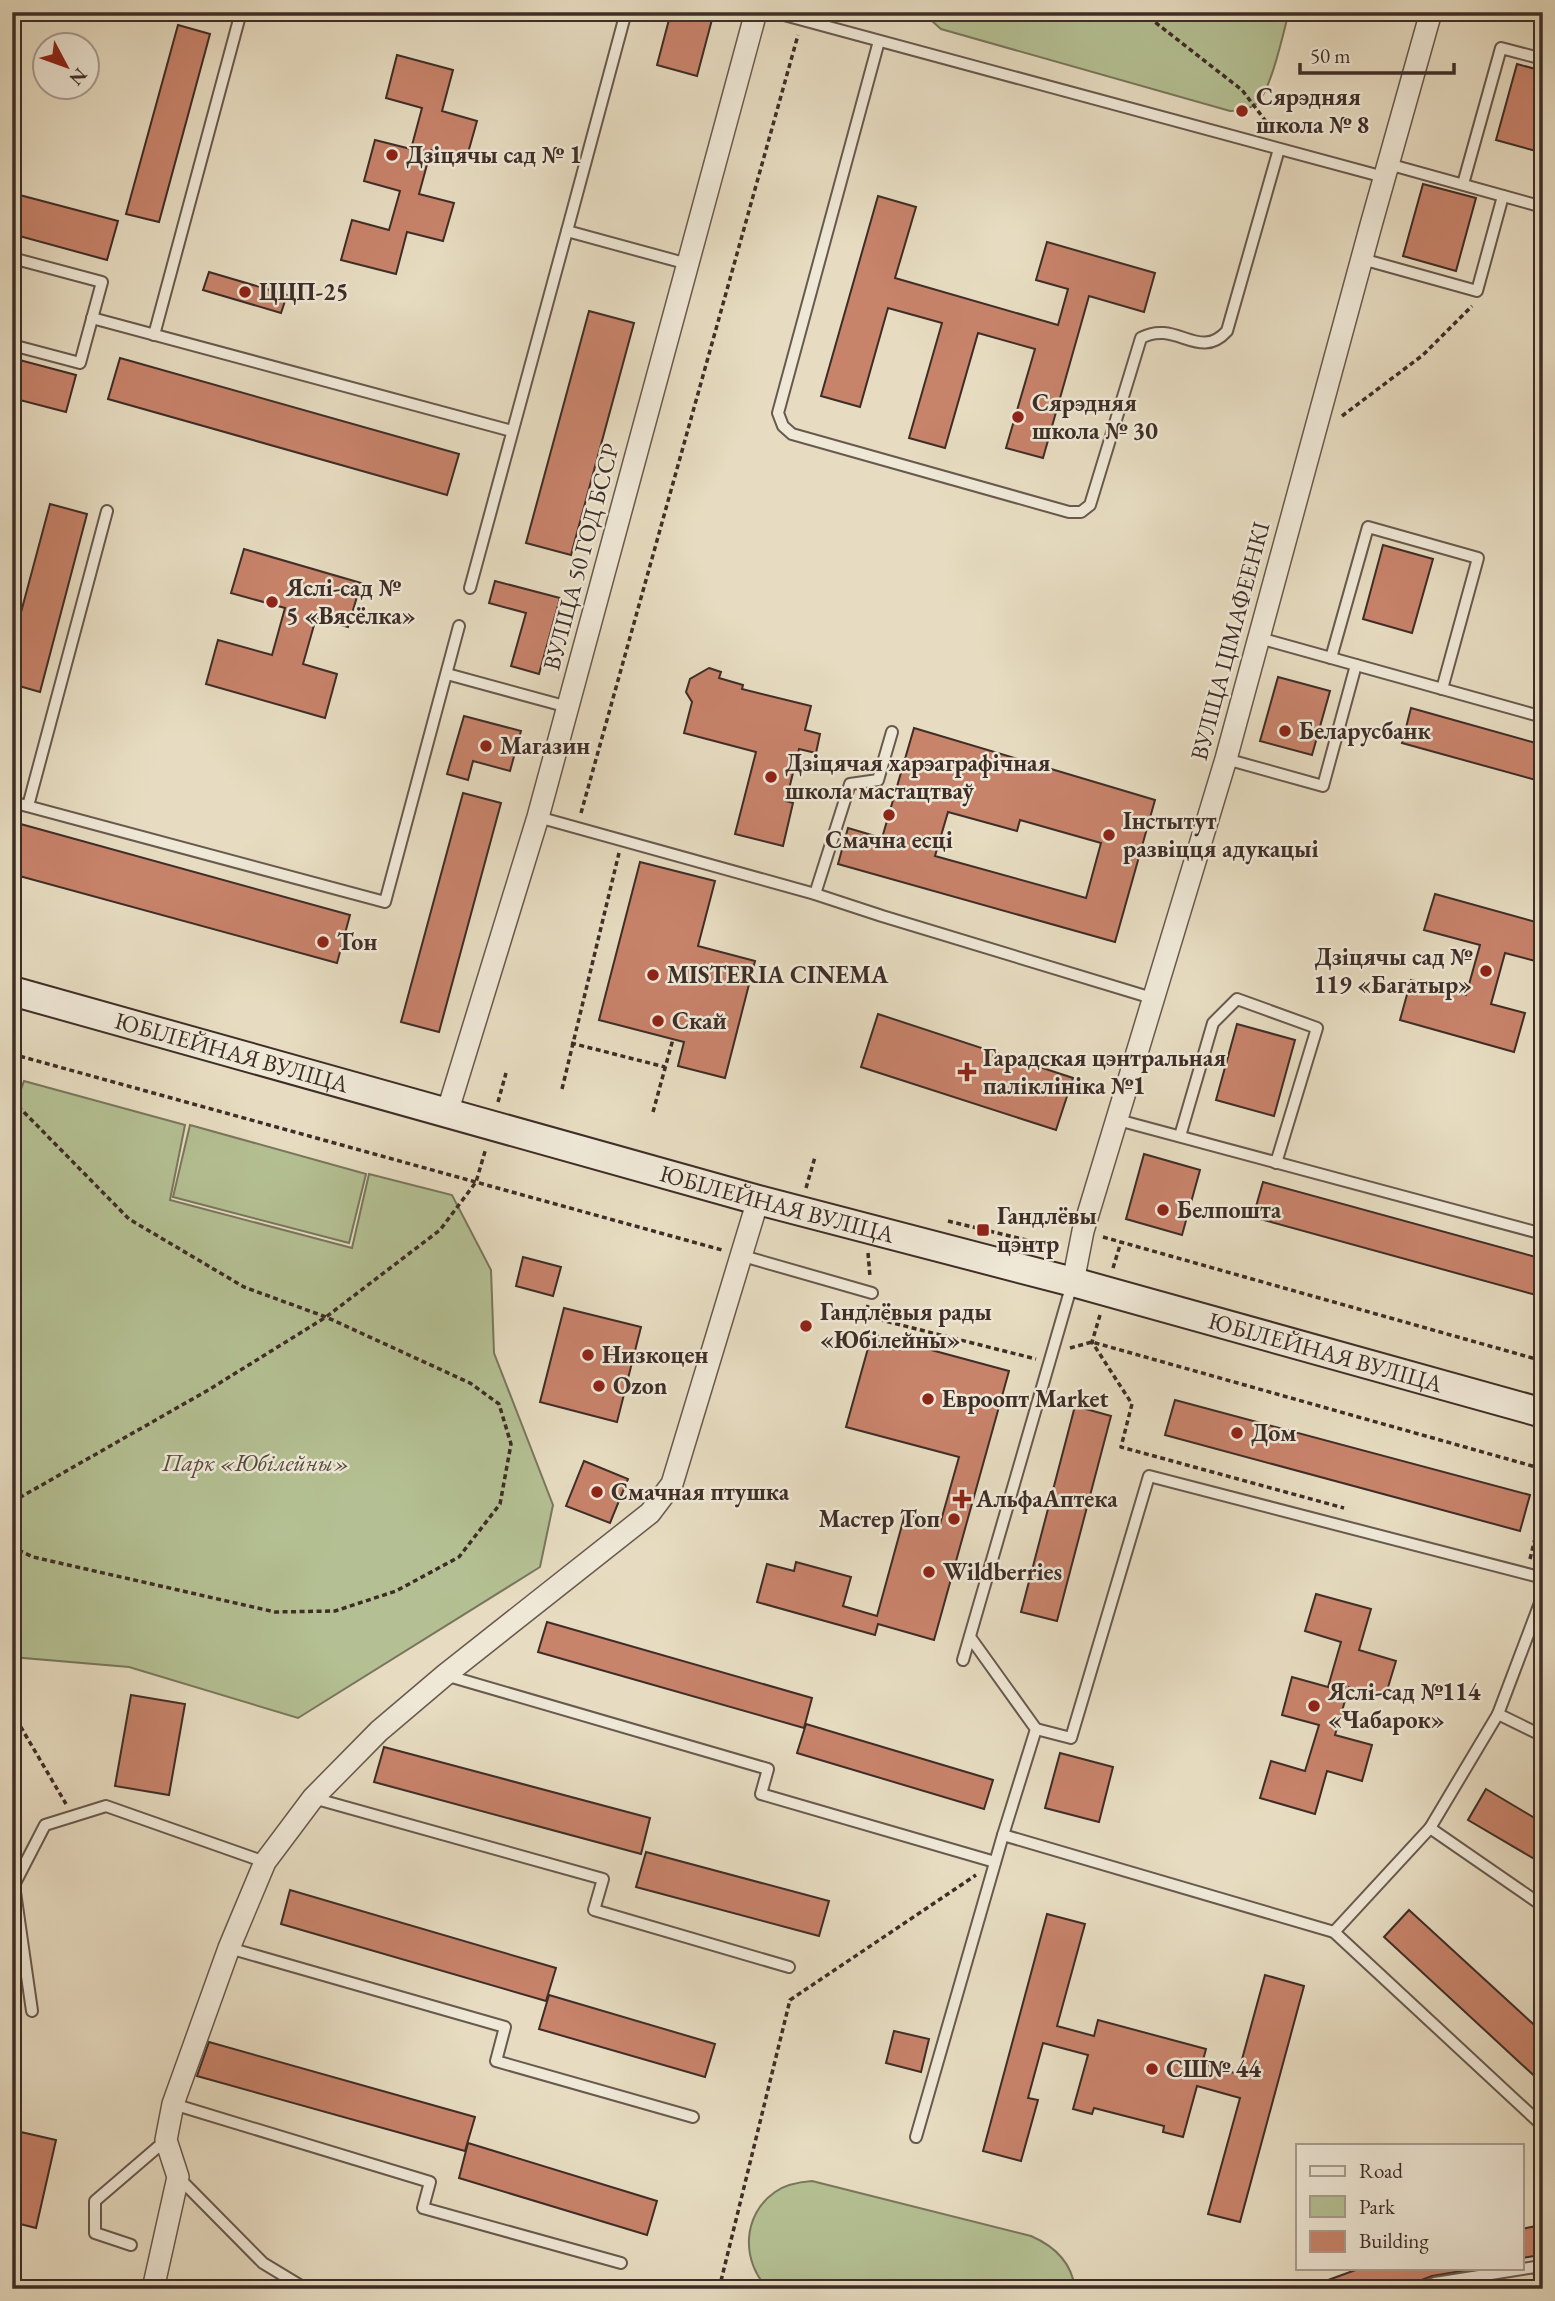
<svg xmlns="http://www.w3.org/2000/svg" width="1555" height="2301" font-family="'EB Garamond',serif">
<rect width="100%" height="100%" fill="#e7dcc1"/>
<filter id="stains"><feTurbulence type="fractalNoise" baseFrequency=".00286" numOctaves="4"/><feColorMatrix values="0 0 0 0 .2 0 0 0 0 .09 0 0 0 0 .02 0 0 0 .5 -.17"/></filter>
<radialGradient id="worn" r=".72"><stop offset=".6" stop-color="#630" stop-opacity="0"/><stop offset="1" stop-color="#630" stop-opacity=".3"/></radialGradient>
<g fill="#b4c093" stroke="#79765d" stroke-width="2">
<path d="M922,12H1289C1283,33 1271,92 1256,104C1248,110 1239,111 1230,111L941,29Z"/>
<path d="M24,1081L185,1125L170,1200L352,1248L369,1174L452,1195L491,1270L494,1353L553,1505L540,1567L298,1718L129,1667L12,1657V1114Z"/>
<path d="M190,1125L366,1174L349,1243L173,1197Z"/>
<path d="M812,2181L1031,2236C1054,2246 1072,2263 1075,2289H768C741,2261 742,2215 775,2192C786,2184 799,2182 812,2181Z"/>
</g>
<g fill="#c8836b" stroke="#3e2d27" stroke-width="2" fill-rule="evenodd">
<path d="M671,12H714L697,76L657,65Z"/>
<path d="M178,25L210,34L159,222L126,214Z"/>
<path d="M397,55L453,70L442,111L477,121L466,160L431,150L419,194L454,203L443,241L407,232L396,274L341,260L352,220L389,230L400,191L364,181L375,140L411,149L422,108L386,98Z"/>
<path d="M1517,64L1543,71V153L1496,140Z"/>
<path d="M1423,184L1476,198L1456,271L1403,256Z"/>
<path d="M12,193L118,221L107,260L12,234Z"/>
<path d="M878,196L916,207L895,278L1058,325L1068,289L1036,280L1047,242L1155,273L1144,312L1089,296L1043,458L1006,448L1035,349L978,333L945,448L909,438L942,323L888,308L860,407L821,396Z"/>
<path d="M209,272L287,295L281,313L203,290Z"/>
<path d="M589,311L634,323L571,555L526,543Z"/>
<path d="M12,358L76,375L66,412L12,398Z"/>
<path d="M120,358L459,454L447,495L108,399Z"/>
<path d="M50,504L87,514L40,692L12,684V646Z"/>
<path d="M1383,545L1433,559L1412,633L1363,619Z"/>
<path d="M244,549L361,583L348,627L316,618L303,664L337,674L325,718L206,684L218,640L272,655L285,608L231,593Z"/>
<path d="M495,581L560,598L539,674L511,666L526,613L489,603Z"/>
<path d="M709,668L721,672L719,678L743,685L742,689L811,706L805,730L820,734L816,753L799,749L786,801L793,803L783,846L735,834L756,752L684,733L692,702L686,692L690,679Z"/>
<path d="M1278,677L1330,691L1312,755L1260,741Z"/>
<path d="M1411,708L1543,745V782L1402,743Z"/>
<path d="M464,716L521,731L510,771L473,761L468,780L447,774Z"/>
<path d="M914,728L1155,800L1115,942L838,864L848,828L882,838ZM948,812L1017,831L1020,820L1101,843L1086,898L935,856Z"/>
<path d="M463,793L501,803L439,1032L401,1022Z"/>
<path d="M17,823L350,915L337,963L12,874V841Z"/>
<path d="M640,862L715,881L698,946L755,961L725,1078L678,1066L684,1042L599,1020Z"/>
<path d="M1435,894L1543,924V948L1539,962L1505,953L1491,1004L1525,1013L1514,1052L1400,1020L1411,980L1466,995L1480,945L1424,930Z"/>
<path d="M878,1014L1073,1078L1056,1130L861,1067Z"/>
<path d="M1237,1024L1295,1040L1274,1116L1216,1100Z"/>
<path d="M1144,1154L1200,1170L1182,1235L1126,1219Z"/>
<path d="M1263,1182L1543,1259V1297L1253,1217Z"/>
<path d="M523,1257L561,1267L553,1296L516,1286Z"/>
<path d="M564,1308L641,1327L617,1422L540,1402Z"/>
<path d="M872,1334L1009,1371L934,1640L878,1624L875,1635L757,1602L767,1564L794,1571L796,1562L851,1577L843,1606L877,1616L905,1514L940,1524L959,1457L846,1427Z"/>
<path d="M1175,1400L1530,1495L1520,1531L1165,1435Z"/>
<path d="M1075,1406L1111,1416L1057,1621L1021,1612Z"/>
<path d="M584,1461L628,1479L610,1523L566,1506Z"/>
<path d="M1316,1594L1371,1609L1359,1650L1396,1661L1385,1697L1349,1687L1335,1735L1372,1745L1362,1781L1327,1771L1315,1814L1260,1798L1271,1761L1305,1771L1319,1725L1282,1715L1292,1677L1328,1687L1341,1642L1305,1631Z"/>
<path d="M547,1622L812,1698L804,1728L538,1652Z"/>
<path d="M131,1695L185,1704L169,1795L115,1786Z"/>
<path d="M806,1724L993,1780L984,1809L797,1753Z"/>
<path d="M384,1747L650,1818L641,1854L374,1782Z"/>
<path d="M1060,1753L1113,1767L1099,1822L1045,1808Z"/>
<path d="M1486,1789L1543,1823V1864L1468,1820Z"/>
<path d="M646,1852L829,1901L819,1936L636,1887Z"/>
<path d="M290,1890L556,1968L546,2001L281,1924Z"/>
<path d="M1409,1910L1543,2033V2084L1384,1937Z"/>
<path d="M1047,1914L1085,1924L1057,2026L1094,2036L1098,2020L1206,2049L1202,2064L1238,2074L1265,1975L1304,1986L1240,2222L1208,2214L1240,2098L1197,2086L1183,2137L1163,2132L1164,2126L1094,2108L1092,2114L1073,2109L1088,2055L1043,2043L1028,2098L1038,2100L1021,2161L983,2151Z"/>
<path d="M549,1995L715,2044L705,2077L539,2029Z"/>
<path d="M894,2031L929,2039L921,2072L886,2063Z"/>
<path d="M209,2042L475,2117L465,2151L197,2076Z"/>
<path d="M12,2130L56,2140L36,2228L12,2222Z"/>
<path d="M468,2143L657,2201L647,2235L459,2178Z"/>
<path d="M1536,2226L1540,2255L1522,2258V2229Z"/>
<path d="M1361,2268H1480L1432,2276L1416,2282L1411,2289H1400L1399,2282L1379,2289H1309V2287Z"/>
</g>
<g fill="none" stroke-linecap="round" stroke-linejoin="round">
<g stroke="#68594e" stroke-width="14">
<g id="lane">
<path d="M773,12L1384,177"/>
<path d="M879,41L778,413L783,426L792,434L1069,512H1081L1090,505L1141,338C1176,319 1199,362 1227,331L1279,149"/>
<path d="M1388,164L1543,207"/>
<path d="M1463,184L1501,48L1543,59"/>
<path d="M567,231L626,12"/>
<path d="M12,258L102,282L80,363L12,345"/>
<path d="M1362,259L1477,291L1503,196"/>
<path d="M92,318L512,431"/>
<path d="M154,335L241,12"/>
<path d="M470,588L567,231L688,264"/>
<path d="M1259,638L1543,717"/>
<path d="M1331,658L1368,527L1478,558L1442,689"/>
<path d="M447,674L568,707"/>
<path d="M1226,759L1323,786L1356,665"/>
<path d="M12,802L385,902L459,626"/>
<path d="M28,806L107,511"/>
<path d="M538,817L815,894L882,916L1152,998"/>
<path d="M815,894L850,784L878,780L892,732"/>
<path d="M1118,1120L1543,1234"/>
<path d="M1180,1136L1213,1023L1237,999L1317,1028L1276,1163"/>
<path d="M743,1256L872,1293"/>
<path d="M970,1637L1036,1729L1003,1835L1334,1932L1543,2126"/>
<path d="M963,1660L1072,1284"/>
<path d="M445,1675L768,1769L761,1794L995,1862"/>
<path d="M1498,1714L1543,1736"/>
<path d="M1036,1729L1071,1738L1149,1476L1543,1578"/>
<path d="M313,1798L603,1879L594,1910L789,1967"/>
<path d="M1430,1828L1543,1906"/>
<path d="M1334,1932L1430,1828L1498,1714L1543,1595"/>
<path d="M229,1948L505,2027L496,2061L693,2117"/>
<path d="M32,2011L14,1885L45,1825L106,1806L265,1862"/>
<path d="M173,2104L430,2182L423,2208L621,2263"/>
<path d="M916,2137L1003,1835"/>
<path d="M178,2177L263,2263L306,2289"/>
<path d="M131,2245L95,2233V2201L166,2140"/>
<path d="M449,2289L465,2287L471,2289"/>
<path d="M1419,2289L1435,2283L1535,2267L1543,2276"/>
</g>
</g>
<g stroke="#68594e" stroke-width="24">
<g id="street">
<path d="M447,1113L538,817L756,12"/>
<path d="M1073,1282L1083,1231L1226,759L1371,225L1431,12"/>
<path d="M153,2289L178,2177L166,2140L173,2104L229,1948L265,1862L313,1798L379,1731L445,1675L650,1513L672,1484L758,1200"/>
</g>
</g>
<g stroke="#3e2d27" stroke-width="32">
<g id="secondary">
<path id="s1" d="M12,991L758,1200L1073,1282L1543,1413"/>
</g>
</g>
<g stroke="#3e2d27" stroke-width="3.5" stroke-dasharray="5 3.5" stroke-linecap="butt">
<path d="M1142,12L1242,90L1274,132"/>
<path d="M1342,416L1423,355L1472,306"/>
<path d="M581,813L798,35"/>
<path d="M571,1043L665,1067"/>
<path d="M12,1054L722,1250"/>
<path d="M562,1089L619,853"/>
<path d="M12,1100L129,1219L244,1287L326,1317L470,1383L499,1404L511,1444L500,1504L459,1557L396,1591L335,1611L275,1612L33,1557L12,1547"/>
<path d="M498,1102L506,1073"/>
<path d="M653,1112L673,1039"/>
<path d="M12,1186L18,1192L12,1235"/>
<path d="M806,1188L815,1157"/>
<path d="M948,1221L1051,1246"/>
<path d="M1103,1237L1543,1361"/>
<path d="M868,1253L870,1277"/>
<path d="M1113,1268L1121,1242"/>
<path d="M868,1305L865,1316L1036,1359"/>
<path d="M1100,1315L1092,1342L1132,1404L1121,1447L1344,1508"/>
<path d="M1070,1348L1092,1342L1543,1469"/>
<path d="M12,1502L210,1389L326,1317L440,1230L476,1182L486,1148"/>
<path d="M1530,1559L1543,1506"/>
<path d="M12,1712L66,1804"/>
<path d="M719,2289L790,2000L976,1875"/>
</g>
<use href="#lane" stroke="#efe8d7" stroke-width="10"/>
<use href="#street" stroke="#efe8d7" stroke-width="21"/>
<use href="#secondary" stroke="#efe8d7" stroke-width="28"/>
</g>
<g fill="#8f2418" stroke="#efe8d7" stroke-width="2.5">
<circle cx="1242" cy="111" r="7"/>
<circle cx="392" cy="155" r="7"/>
<circle cx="245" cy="292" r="7"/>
<circle cx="1018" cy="417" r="7"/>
<circle cx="272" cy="602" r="7"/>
<circle cx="1285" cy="731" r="7"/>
<circle cx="486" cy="746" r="7"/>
<circle cx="771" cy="777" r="7"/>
<circle cx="889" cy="815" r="7"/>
<circle cx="1109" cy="835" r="7"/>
<circle cx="323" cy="942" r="7"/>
<circle cx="1486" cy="971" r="7"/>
<circle cx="653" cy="975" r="7"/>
<circle cx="658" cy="1021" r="7"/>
<path d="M963.5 1061.5h7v7h7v7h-7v7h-7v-7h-7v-7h7z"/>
<circle cx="1163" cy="1210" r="7"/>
<rect x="976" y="1223" width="14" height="14" rx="3.5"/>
<circle cx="806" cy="1326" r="7"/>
<circle cx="588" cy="1355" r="7"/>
<circle cx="599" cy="1386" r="7"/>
<circle cx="928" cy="1399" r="7"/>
<circle cx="1237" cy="1433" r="7"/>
<circle cx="597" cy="1492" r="7"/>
<path d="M958.5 1488.5h7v7h7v7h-7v7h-7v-7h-7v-7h7z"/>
<circle cx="954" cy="1519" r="7"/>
<circle cx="929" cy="1572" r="7"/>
<circle cx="1314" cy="1706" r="7"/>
<circle cx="1152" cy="2069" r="7"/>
</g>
<g text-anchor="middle" stroke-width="5" stroke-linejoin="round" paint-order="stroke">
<g font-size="24" font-weight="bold" fill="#3e2d27" stroke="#efe8d7" text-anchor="start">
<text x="1256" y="105">Сярэдняя<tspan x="1256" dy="28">школа № 8</tspan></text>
<text x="406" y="163">Дзіцячы сад № 1</text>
<text x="259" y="300">ЦЦП-25</text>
<text x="1032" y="411">Сярэдняя<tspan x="1032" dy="28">школа № 30</tspan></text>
<text x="286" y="596">Яслі-сад №<tspan x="286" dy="28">5 «Вясёлка»</tspan></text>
<text x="1299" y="739">Беларусбанк</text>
<text x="500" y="754">Магазин</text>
<text x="785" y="771">Дзіцячая харэаграфічная<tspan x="785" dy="28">школа мастацтваў</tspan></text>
<text x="1123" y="829">Інстытут<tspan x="1123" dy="28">развіцця адукацыі</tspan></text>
<text x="889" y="848" text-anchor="middle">Смачна есцi</text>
<text x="337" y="950">Тон</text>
<text x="1472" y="965" text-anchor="end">Дзіцячы сад №<tspan x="1472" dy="28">119 «Багатыр»</tspan></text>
<text x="667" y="983">MISTERIA CINEMA</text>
<text x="672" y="1029">Скай</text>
<text x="983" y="1066">Гарадская цэнтральная<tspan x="983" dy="28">паліклініка №1</tspan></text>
<text x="1177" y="1218">Белпошта</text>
<text x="997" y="1224">Гандлёвы<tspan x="997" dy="28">цэнтр</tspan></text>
<text x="820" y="1320">Гандлёвыя рады<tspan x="820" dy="28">«Юбілейны»</tspan></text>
<text x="602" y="1363">Низкоцен</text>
<text x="613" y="1394">Ozon</text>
<text x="942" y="1407">Евроопт Market</text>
<text x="1251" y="1441">Дом</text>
<text x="611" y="1500">Смачная птушка</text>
<text x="976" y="1507">АльфаАптека</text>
<text x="940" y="1527" text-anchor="end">Мастер Топ</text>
<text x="943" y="1580">Wildberries</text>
<text x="1328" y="1700">Яслі-сад №114<tspan x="1328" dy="28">«Чабарок»</tspan></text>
<text x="1166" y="2077">СШ№ 44</text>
</g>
<g font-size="24" fill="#3e2d27" stroke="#efe8d7">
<text transform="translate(581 557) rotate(-75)" y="8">ВУЛІЦА 50 ГОД БССР</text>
<text transform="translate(1230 641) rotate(-75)" y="8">ВУЛІЦА ЦІМАФЕЕНКІ</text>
<text dy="8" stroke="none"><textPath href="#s1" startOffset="228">ЮБІЛЕЙНАЯ ВУЛІЦА</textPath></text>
<text dy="8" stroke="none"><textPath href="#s1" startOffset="794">ЮБІЛЕЙНАЯ ВУЛІЦА</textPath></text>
<text dy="8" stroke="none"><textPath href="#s1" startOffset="1362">ЮБІЛЕЙНАЯ ВУЛІЦА</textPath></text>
</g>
<g font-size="24" font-style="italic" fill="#564a3d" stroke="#efe8d7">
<text x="256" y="1471">Парк «Юбілейны»</text>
</g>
</g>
<rect width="1555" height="2301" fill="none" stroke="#e7dcc1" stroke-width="42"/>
<rect x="14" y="14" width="1527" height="2273" fill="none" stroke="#3e2d27" stroke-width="3.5"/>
<rect x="21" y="21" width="1513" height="2259" fill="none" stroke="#3e2d27" stroke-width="2"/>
<rect x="1296" y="2144" width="228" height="126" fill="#efe8d7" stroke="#a89d91" stroke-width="2"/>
<rect x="1310" y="2166" width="35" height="10" fill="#efe8d7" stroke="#a89d91" stroke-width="2"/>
<text x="1359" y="2178" font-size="21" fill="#3e2d27">Road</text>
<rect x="1310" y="2196" width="35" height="21" fill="#b4c093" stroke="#a89d91" stroke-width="2"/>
<text x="1359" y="2214" font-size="21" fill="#3e2d27">Park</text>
<rect x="1310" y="2231" width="35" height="21" fill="#c8836b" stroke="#a89d91" stroke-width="2"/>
<text x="1359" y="2248" font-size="21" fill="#3e2d27">Building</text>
<g transform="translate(66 66) rotate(131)"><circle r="33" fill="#efe8d7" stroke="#a89d91" stroke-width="2"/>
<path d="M0-5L12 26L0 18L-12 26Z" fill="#8f2418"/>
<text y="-10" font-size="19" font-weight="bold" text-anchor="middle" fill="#3e2d27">N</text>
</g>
<path d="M1300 63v10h154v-10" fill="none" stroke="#3e2d27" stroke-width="3.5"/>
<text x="1310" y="63" font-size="21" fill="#3e2d27" stroke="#efe8d7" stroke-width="5" paint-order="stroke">50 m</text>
<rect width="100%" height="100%" filter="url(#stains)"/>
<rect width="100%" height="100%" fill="url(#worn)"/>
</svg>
